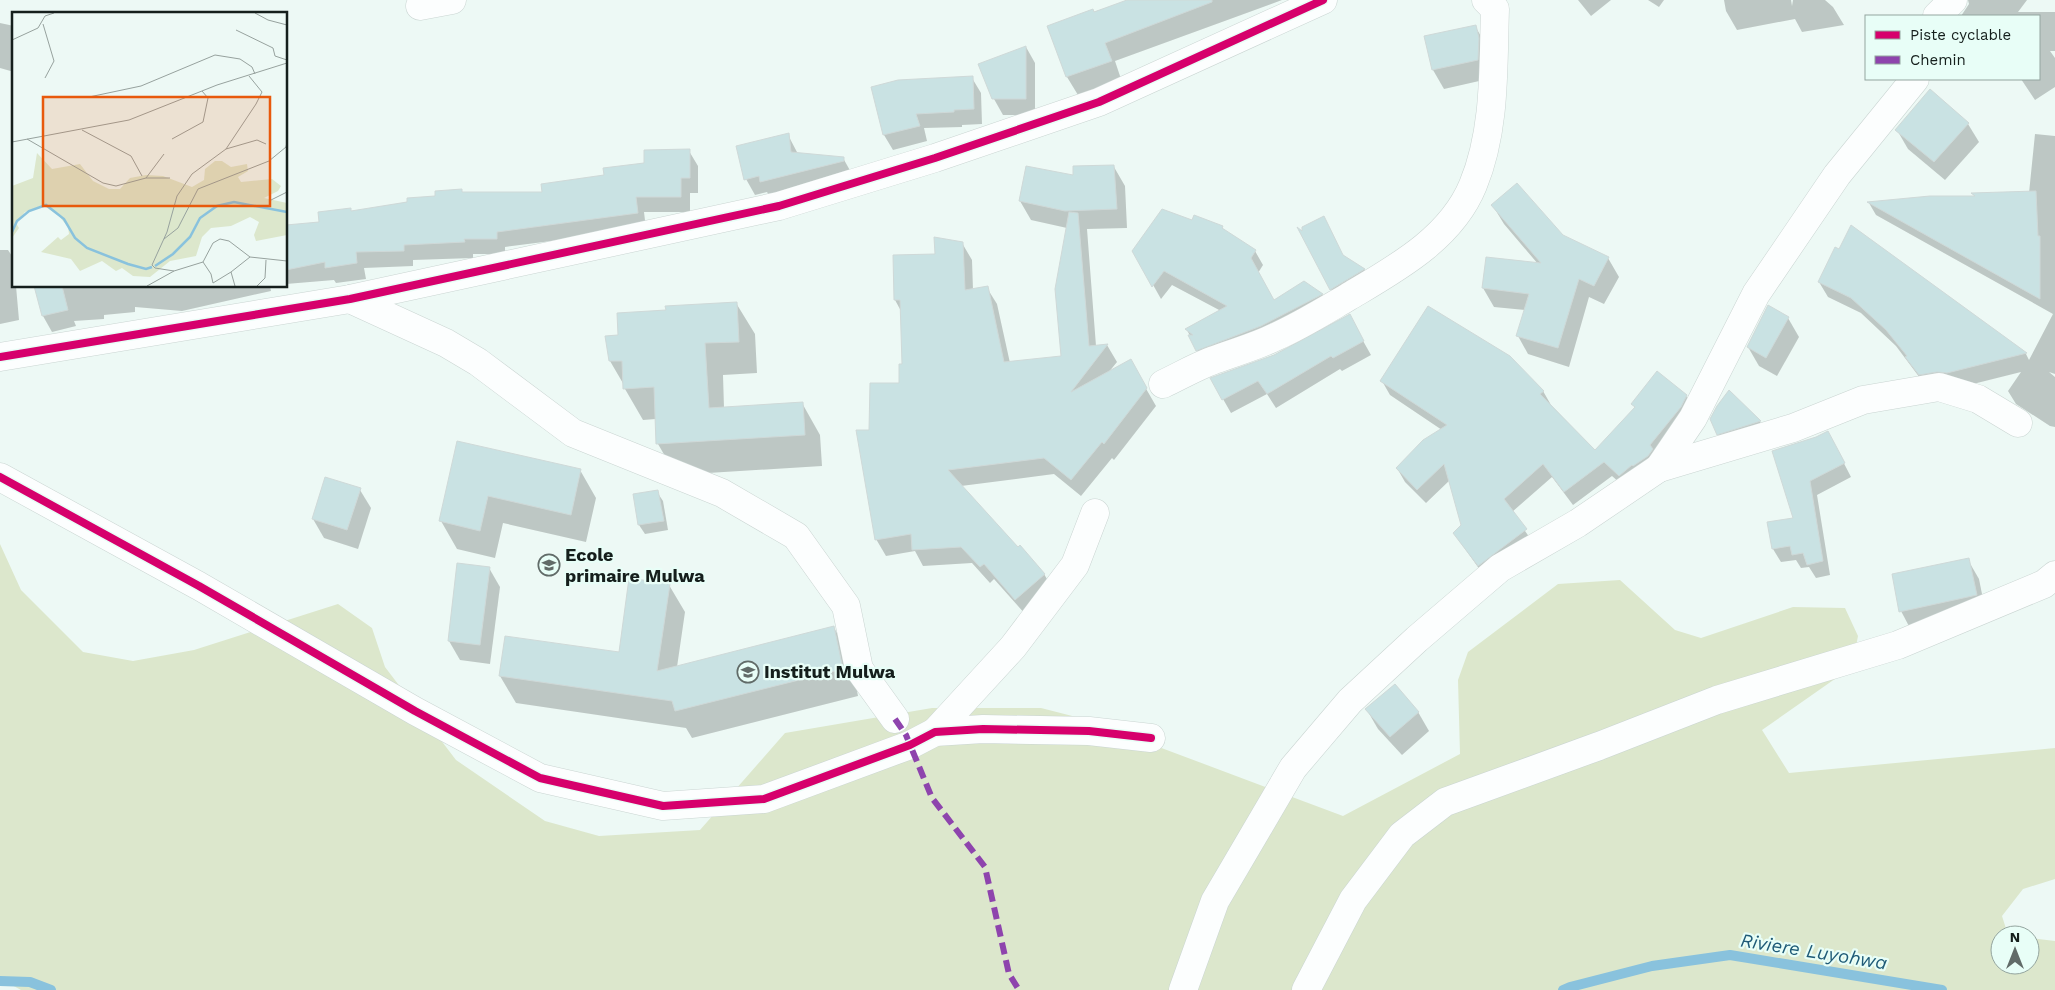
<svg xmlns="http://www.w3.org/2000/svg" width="2055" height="990" font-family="'Work Sans',sans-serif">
<rect width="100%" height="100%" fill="#edf9f5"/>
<path fill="#dce7cc" d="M0,544L21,590L83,652L133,661L194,650L338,604L372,628L385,667L456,760L545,821L599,836L700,830L785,733L932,708H1041L1084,719L1343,816L1460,754L1458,680L1468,652L1558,584L1620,580L1675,630L1701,638L1793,607L1845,608L1858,636L1852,667L1762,730L1789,773L2055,748V879L2023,889L2002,916L2008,935H2000V965H2030V938L2055,941V990H21L3,980L0,981Z"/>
<g fill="#0003">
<path d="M1130,0H1282L1115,61L1121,79L1078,95L1067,77L1048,27Z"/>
<path d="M1578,0H1611L1591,16Z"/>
<path d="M1648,0H1664L1659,7Z"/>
<path d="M1724,0H1791L1792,6L1793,0H1825L1833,7L1844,25L1802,32L1795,19L1737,30L1726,11Z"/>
<path d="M1968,0H2027L2018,12H2055V51H2050L2055,58V87L2035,100L2021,79H2039V16H1961L1969,4Z"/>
<path d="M0,23L14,26V72L0,68Z"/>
<path d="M1475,26L1486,45L1488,79L1444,89L1433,70Z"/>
<path d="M1026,47L1035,63V115H1003L994,99Z"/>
<path d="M972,78L981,93L982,124L962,125V127L924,128L927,141L893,150L884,135L872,88Z"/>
<path d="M1968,124L1979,142L1945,180L1908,149L1897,130Z"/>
<path d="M2035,134L2055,136V374L2049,372L2055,377V427L2050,426L2016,404L2008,391L2021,372L1957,388L1929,390L1896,346L1861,313L1828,297L1819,282L1840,251L1851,227L2026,354L2029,360L2053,314L1876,215L1869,203L1975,197L1973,194L2029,193Z"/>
<path d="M788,135L798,154L843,158L852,174L770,197L767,192L755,195L746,179Z"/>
<path d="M689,151L698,166V193H690V212H644L646,229L505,247V254H473V258L413,260V266L364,268L366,279L336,283L334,280L286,284V226L321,223L352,212L436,197L461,190L463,193H544Z"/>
<path d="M1114,167L1125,186L1127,228L1087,229L1096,346L1107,345L1117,362L1108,373L1130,361L1156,406L1114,460L1112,458L1081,496L1054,474L961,486L1017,549L1044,574L1054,591L1026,615L994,579L990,583L972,563L923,566L915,551L886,556L876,539L870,431L900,384L903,366L901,311L895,300L936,255L962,243L972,260L973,290L987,288L997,304L1010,363L1062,358L1067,228L1031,220L1020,201L1074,177Z"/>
<path d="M1493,206L1563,236L1608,258L1619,277L1604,304L1589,297L1569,367L1528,354L1518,336L1525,310L1494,307L1483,288L1538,264L1504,224Z"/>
<path d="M1193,222L1222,227L1225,232L1255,251L1263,265L1258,273L1274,301L1322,294L1330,308L1205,364L1187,330L1221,311L1172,285L1161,299L1134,251Z"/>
<path d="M0,250H8L14,259V286H16L19,320L0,324Z"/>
<path d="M1343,257L1364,269L1369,278L1336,298L1331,289Z"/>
<path d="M35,286H270L271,291L182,311L135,307V312L104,315V319L74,321L76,326L52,332L43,316Z"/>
<path d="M736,303L755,334L757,373L723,375L724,408L802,403L820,435L822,466L676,475L658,444L656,419L643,420L625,389L624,385L610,361L620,336L667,312Z"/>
<path d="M1349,316L1371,355L1342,371L1340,369L1276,408L1267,394L1231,413L1223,399L1275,356Z"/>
<path d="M1788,318L1799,337L1777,376L1759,366L1748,347Z"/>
<path d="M1382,381L1543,391L1551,405L1595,452L1635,408L1633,404L1686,396L1694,410L1628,490L1612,476L1573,505L1552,477L1512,512L1534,544L1487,580L1454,533L1462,526L1450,480L1426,503L1405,482L1397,468L1442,430L1390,395Z"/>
<path d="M1729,391L1760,422L1771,440L1729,453L1718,434Z"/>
<path d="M458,443L580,470L596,498L586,542L503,523L495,558L457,549L441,521Z"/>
<path d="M1835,446L1851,477L1817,495L1830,575L1816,578L1809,567L1801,568L1796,560L1781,562L1773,549L1794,519L1774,451Z"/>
<path d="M360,490L371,508L358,549L324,538L313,519Z"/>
<path d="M657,492L663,501L668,530L645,534L639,525L634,495Z"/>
<path d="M1968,560L1979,579L1986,614L1911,630L1901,611Z"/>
<path d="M489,568L500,587L490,664L460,660L449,641Z"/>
<path d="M669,585L685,612L677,667L834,628L850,655L858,696L692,738L686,728L516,703L500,676L620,654Z"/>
<path d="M1367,710L1418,712L1429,731L1402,755L1378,729Z"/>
</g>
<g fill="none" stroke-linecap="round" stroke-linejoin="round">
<g stroke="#89c2dd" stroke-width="10">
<path d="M0,981L30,982L51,990"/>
<path d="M1563,990L1570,987L1652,966L1730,955L1942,990"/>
</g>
</g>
<g fill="#c9e2e3" stroke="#cfd9d8">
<path d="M1127,0H1212V2L1105,43L1112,61L1066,77L1047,26L1093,9L1094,12Z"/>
<path d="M1476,25L1479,38L1478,60L1432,70L1424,36Z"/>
<path d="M1026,46V99H992L978,64Z"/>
<path d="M973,76L974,109L954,110V112L916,114L920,126L883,135L871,87L898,80Z"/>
<path d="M1930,89L1969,123L1934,162L1895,130Z"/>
<path d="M789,133L791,152L844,157V161L760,182L759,176L744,180L736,146Z"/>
<path d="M690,149V178H681V197H636L638,213L497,232V239H464L465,242L404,245V251L356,252L357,263L325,268V262L286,270V225L319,222L318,212L351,208V211L407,202V198L435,196V191L462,189V192H542L541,184L604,175L603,168L644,163V150Z"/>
<path d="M1114,165L1117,209L1065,211L1019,201L1026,166L1073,175V166Z"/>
<path d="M1517,183L1563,235L1609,257L1594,286L1579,279L1558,348L1516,336L1529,294L1482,288L1486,257L1541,263L1491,205Z"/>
<path d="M2036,191L2038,236H2040V299L1867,202L1930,196H1975L1971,193Z"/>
<path d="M1162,209L1192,220L1194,215L1223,226L1222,228L1256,250L1251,258L1274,300L1304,281L1323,294L1261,326L1196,351L1188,335H1193L1185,329L1227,306L1164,271L1152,287L1132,251Z"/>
<path d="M1069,212L1078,213L1089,346L1108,344L1071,392L1131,359L1147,388L1104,444L1102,442L1071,480L1044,458L948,470L1018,547L1020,545L1045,574L1015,600L984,564L980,567L961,547L912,550L911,534L875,540L856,430H869L870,383H899V364H902L900,300H894L893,255L935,254L934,237L963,242L965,290L988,286L1004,362L1061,356L1055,289Z"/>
<path d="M1324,216L1343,255L1365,269L1330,290L1297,227L1302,231V227Z"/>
<path d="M1851,225L2027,353L1947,373L1937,372L1919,375L1905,357L1907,356L1886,330L1851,298L1818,282L1835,247L1839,249Z"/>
<path d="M34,286H62L68,310L42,316Z"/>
<path d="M737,302L739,342L705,343L709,408L803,402L805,435L656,444L654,387L623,389L622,361H609L605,336L618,335L617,313L666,310L665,306Z"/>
<path d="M1768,305L1789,317L1766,358L1747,347Z"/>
<path d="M1428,306L1510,356L1544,391L1540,394L1595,450L1635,407L1631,404L1657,371L1687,395L1681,407L1650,445L1653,449L1648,456L1633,466L1632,465L1619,476L1604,462L1564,492L1543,464L1504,499L1527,529L1478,566L1453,533L1461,525L1444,464L1417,490L1396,468L1423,440L1447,425L1380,381Z"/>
<path d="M1350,314L1364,341L1333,358L1331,356L1267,394L1258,381L1222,400L1210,378L1274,355Z"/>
<path d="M1729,390L1761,421L1717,435L1710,419L1717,406Z"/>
<path d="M1828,431L1845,463L1810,481L1823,561L1807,565L1803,553L1792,555L1790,546L1772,549L1767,522L1793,518L1772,451L1816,437Z"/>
<path d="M457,441L581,469L571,515L488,496L480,531L439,521Z"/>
<path d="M325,477L361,488L347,530L312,519Z"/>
<path d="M658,490L664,521L638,525L633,494Z"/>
<path d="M1969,558L1977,595L1899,612L1892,574Z"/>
<path d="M457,563L490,567L480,645L448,641Z"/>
<path d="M629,578L670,584L657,671L834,626L843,669L675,711L672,701L499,676L505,636L619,652Z"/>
<path d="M1395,684L1419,712L1390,737L1365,709Z"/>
</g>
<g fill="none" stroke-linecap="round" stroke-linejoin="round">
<g stroke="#cad5d2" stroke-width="29">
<g id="minor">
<path d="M420,6L452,0"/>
<path d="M1937,16L1953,0"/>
<path d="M350,299L446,343L478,362L573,433L722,493L796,536L846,606L859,669L895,719"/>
<path d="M0,357L350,299L779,206L935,158L1099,102L1323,0"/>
<path d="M1163,384C1180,376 1197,366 1214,360C1235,352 1255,347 1275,337C1300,326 1324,311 1348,297C1395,269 1451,239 1473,185C1496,130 1493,67 1495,9L1486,0"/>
<path d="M1659,468L1793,428L1863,400L1939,387L1978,399L2018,423"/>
<path d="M0,477L199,586L415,711L540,778L663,806L764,799L910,745L935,732L983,729L1089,731L1151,738"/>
<path d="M935,732L1013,647L1075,565L1095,513"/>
<path d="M1183,990L1215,901L1293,768L1350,701L1417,639L1500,568L1578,523L1659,468L1693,418L1756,294L1837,175L1915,79"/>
<path d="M1306,990L1353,900L1402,835L1445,802L1599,746L1717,700L1898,645L2044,584L2055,575"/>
</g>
</g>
<use href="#minor" stroke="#fcfefe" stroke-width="28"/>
<path stroke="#8e44ad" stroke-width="6" stroke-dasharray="12 6" stroke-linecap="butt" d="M895,719L906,735L932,798L985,867L1009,974L1019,990"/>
<g stroke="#e8fef7" stroke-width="11">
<g id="cycleway">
<path d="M0,357L350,299L779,206L935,158L1099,102L1323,0"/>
<path d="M0,477L199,586L415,711L540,778L663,806L764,799L910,745L935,732L983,729L1089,731L1151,738"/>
</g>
</g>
<use href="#cycleway" stroke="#d6006c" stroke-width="8"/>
</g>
<defs>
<g id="school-ring" transform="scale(1.125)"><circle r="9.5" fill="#e8fef7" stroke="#616b68" stroke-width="1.5"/><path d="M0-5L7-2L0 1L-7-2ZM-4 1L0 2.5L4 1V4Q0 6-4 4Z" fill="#616b68"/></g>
</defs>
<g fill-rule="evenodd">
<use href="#school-ring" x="549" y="565"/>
<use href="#school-ring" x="748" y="672"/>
</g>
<g text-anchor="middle" stroke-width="4.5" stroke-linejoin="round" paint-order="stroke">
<g font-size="18" font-weight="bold" fill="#151f1c" stroke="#e8fef7" text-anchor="start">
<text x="565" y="561">Ecole<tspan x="565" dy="21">primaire Mulwa</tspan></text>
<text x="764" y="678">Institut Mulwa</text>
</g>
<g font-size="19" font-style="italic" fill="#1f5b77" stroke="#e8fef7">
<text transform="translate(1814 951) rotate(9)" y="7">Riviere Luyohwa</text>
</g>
</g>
<g transform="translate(12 12)">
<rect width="275" height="275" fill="#edf9f5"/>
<path d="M25,141L40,157L68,152L81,169L97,177H108L118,166L134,163L151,164L180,175L192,168L193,157L203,149H210L219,155L235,152L236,159L226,165L229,170L260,167L269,174L266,179L252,186L275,191V223L244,229L242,223L247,210L238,205L219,214L199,216L190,225L184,244L158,249L138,265L121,264L110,256L104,259L90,249L68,259L59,247L29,240L46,225L49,228L57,222L56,215L47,204L31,193L13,200L4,211L7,216L0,226V174L21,166Z" fill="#dce7cc"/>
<path fill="none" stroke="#89c2dd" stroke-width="2.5" d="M0,220L5,209L17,199L34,193L52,207L63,226L75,236L116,252L134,257L140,255M143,254L161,242L178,225L188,206L205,194L222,190L275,200"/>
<path fill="none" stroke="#97a29e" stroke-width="1" d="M243,1L256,8L275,13M31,12L42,49L33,66M224,18L261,36L263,44L275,48M0,28L26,16L33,4L42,1M77,85L129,74L203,43L228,47L240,55L243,62M70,118L119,144L130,164M15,127L91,171L104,174L134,166H158M160,127L191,110L196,86L190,79M0,130L117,108L205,73L275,51M214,137L245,128L254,132M134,166L152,142M259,188L275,180M152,227L166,216L186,177L257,149L274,135L275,130M191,250L199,262L201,271L219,260L223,274M162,259L143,256L140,253L155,220L165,184L180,162L214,137L244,92L250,80L237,64M219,260L238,245M135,274L162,259L191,250L201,231L208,227L217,229L238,245L275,249M245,274L253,266L254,248"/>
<path fill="#e8590c" fill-opacity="0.15" stroke="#e8590c" stroke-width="2.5" d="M31,85H258V194H31Z"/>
<rect width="275" height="275" fill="none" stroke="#151f1c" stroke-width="2.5"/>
</g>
<rect x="1865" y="15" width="175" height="65" fill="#e8fef7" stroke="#94a59f"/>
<rect x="1875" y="31" width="25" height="8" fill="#d6006c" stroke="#94a59f"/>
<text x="1910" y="40" font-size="15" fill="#151f1c">Piste cyclable</text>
<rect x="1875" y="56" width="25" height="8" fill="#8e44ad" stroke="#94a59f"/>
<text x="1910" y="65" font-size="15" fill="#151f1c">Chemin</text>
<g transform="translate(2015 950)"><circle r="24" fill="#e8fef7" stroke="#94a59f"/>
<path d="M0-4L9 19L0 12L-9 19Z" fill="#616b68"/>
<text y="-8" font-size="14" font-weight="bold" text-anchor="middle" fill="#151f1c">N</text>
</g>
</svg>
